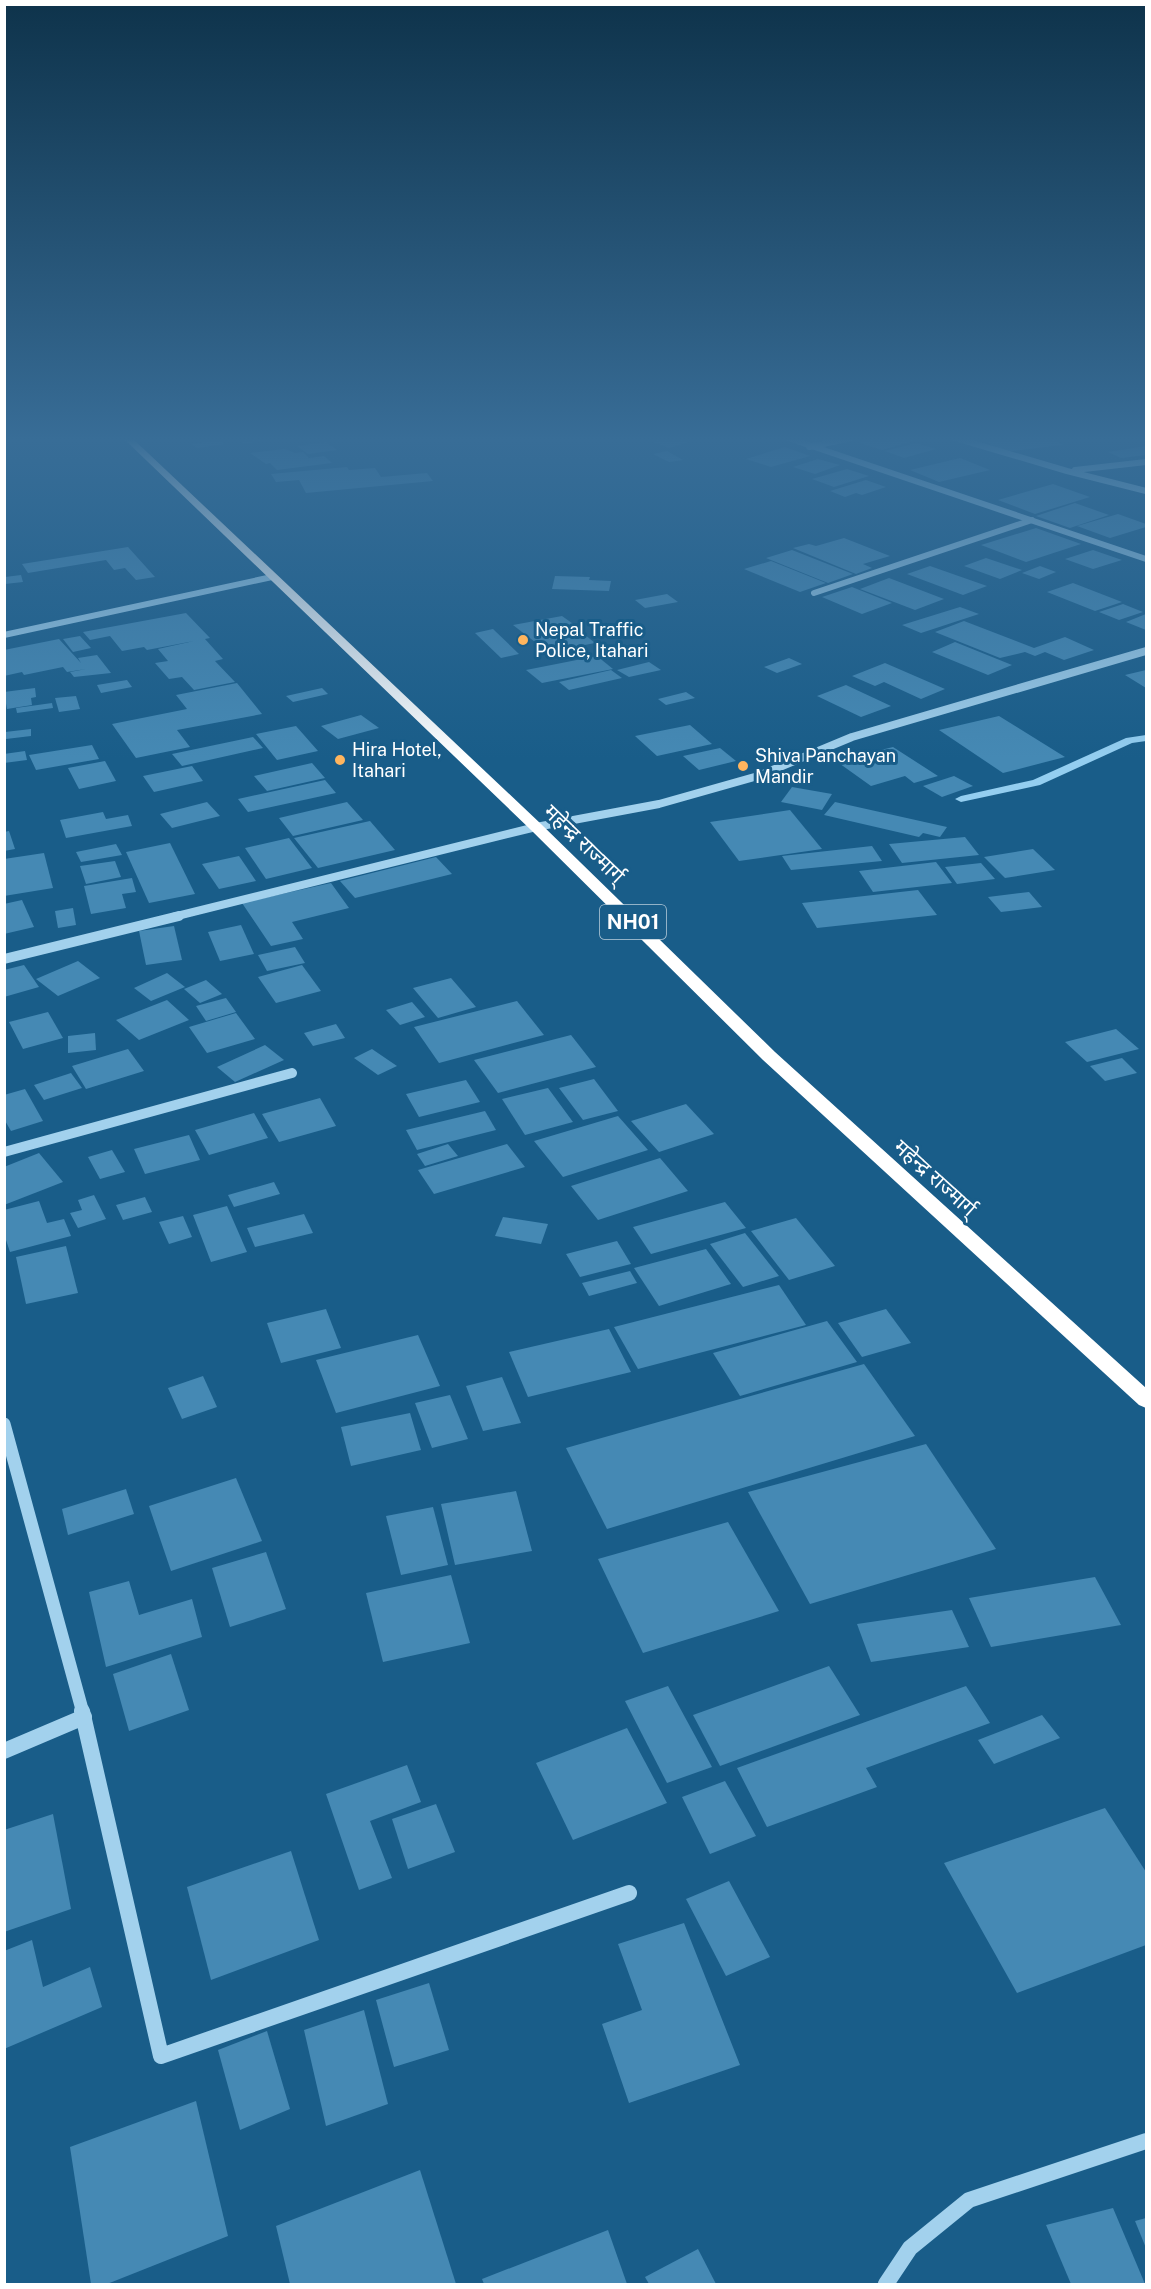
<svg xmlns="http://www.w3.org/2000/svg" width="1151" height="2289" font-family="'Public Sans','Noto Sans Devanagari',sans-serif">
<rect width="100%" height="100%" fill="#195d89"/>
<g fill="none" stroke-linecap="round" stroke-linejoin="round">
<path fill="#94cef0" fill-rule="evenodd" d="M1146,735V741L1132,743L1040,785L961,802L955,799L961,796L1033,780L1126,738Z"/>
</g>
<g fill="#4589b4">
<path d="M234,437H277V438L244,444Z"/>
<path d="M641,437H681L692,441L669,448Z"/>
<path d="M798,437H834V438L814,443Z"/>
<path d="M880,437H907L917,440L882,450L860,443Z"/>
<path d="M1009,437H1049L1063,445L1003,452L986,442L1012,439Z"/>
<path d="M220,440L225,444L197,448L192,444Z"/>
<path d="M326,442L337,450L308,454L297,446Z"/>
<path d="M916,443L936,449L904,458L885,451Z"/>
<path d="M1146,446V455L1121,458L1108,452Z"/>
<path d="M785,447L810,456L771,467L746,459Z"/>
<path d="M285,449L295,453L303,452L309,458L324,456L332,463L277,470L270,463L266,464L250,453Z"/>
<path d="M667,451L683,460L669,462L653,454Z"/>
<path d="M960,458L990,470L939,482L910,470Z"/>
<path d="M818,459L840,465L815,474L793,467Z"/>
<path d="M347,467L349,470L375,468L381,477L427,473L433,481L306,493L299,480L276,482L271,474Z"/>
<path d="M847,469L869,476L834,487L812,479Z"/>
<path d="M866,480L886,487L862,495L856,493L845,497L830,491Z"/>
<path d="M1053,484L1090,497L1035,514L998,500Z"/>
<path d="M1075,503L1109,515L1070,528L1036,516Z"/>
<path d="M1118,514L1146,524V527L1110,538L1077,526Z"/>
<path d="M1036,528L1081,544L1026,562L981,545Z"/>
<path d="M844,538L890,556L863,564L872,568L856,574L793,548L809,544L816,546Z"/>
<path d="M128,547L155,577L136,580L125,568L114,570L106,560L28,573L22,564Z"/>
<path d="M792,550L853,574L828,583L766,558Z"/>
<path d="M1093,550L1122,560L1093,569L1065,559Z"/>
<path d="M986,558L1022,570L1000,579L964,566Z"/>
<path d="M771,561L826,583L800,592L744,569Z"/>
<path d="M930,566L987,586L963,595L907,574Z"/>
<path d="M1040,566L1056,572L1039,579L1022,573Z"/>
<path d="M21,575L23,582L5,584V577Z"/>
<path d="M555,576L590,577L589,580L611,581L609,591L552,589Z"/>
<path d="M889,578L944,599L915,610L860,589Z"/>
<path d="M1073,583L1122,602L1095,611L1047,592Z"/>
<path d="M852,587L892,603L862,614L822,597Z"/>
<path d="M667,594L678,602L645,608L635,600Z"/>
<path d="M1123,604L1143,612L1119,620L1099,612Z"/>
<path d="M960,607L979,614L921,633L902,625Z"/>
<path d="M186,613L210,638L205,639L223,659L215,661L235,682L194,690L182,677L169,679L155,663L168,661L158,649L194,641L147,650L144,647L122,651L110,636L90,640L83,632Z"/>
<path d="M1146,614V630L1126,622Z"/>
<path d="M562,616L579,628L541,637L579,630L595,643L548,652L513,625Z"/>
<path d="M964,621L1034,648L1065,637L1094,650L1064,660L1045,652L1035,656L1025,652L1000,658L935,632Z"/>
<path d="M493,629L519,654L501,658L475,633Z"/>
<path d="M80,636L91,648L73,652L63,639Z"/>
<path d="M59,639L81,663L78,658L97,655L111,673L74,677L70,672L86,669L67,672L63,667L24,675L22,672L4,676V650Z"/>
<path d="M955,642L1012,665L988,675L932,652Z"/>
<path d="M597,656L613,669L542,683L526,670Z"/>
<path d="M789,658L802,664L777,673L764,667Z"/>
<path d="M649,662L661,670L629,677L617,670Z"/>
<path d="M885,663L945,689L921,699L884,682L875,686L852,676Z"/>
<path d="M611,670L622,678L569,690L559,682Z"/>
<path d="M1146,670V688L1125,675Z"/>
<path d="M127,680L132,687L101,693L97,685Z"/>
<path d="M237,683L262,714L177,730L190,747L136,758L112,724L187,709L176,695Z"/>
<path d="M846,685L891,706L861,717L817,696Z"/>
<path d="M35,688L36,697L31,698L32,705L7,709L4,692Z"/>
<path d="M322,688L328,694L293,702L286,696Z"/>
<path d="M686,692L695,698L666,705L658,699Z"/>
<path d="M76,696L80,709L59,712L55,698Z"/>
<path d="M52,703L53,708L17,713L16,708Z"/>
<path d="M361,715L379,728L338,739L321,726Z"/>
<path d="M999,716L1065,757L1003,773L939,730Z"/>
<path d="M690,725L712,744L657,756L635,736Z"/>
<path d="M296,726L318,751L277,760L256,734Z"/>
<path d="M31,729V736L6,739L5,732Z"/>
<path d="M253,737L263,748L182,766L172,754Z"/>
<path d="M92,745L99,759L36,770L29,755Z"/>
<path d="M893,747L938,776L914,783L905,776L871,786L836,761Z"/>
<path d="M720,748L736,761L699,770L683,756Z"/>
<path d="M25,751L27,760L4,763V754Z"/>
<path d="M105,761L116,781L79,789L68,768Z"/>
<path d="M312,763L325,778L267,791L254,776Z"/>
<path d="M192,766L203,781L154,792L143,776Z"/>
<path d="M954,776L973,786L942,797L923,786Z"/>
<path d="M325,780L336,793L248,812L238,799Z"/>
<path d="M792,787L832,794L822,810L781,802Z"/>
<path d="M207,802L220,816L172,828L160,814Z"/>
<path d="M347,802L363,820L293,836L279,818Z"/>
<path d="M835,802L947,827L940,837L923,833L919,837L824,815Z"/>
<path d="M790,810L822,849L739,861L710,822Z"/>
<path d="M103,812L106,819L128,815L132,826L66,838L60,820Z"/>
<path d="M370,821L395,850L318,868L294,838Z"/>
<path d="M9,831L15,849L4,851V832Z"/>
<path d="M965,837L979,855L902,863L889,844Z"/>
<path d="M289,838L312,868L266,879L245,848Z"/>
<path d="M170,843L195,894L149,903L126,852Z"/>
<path d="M116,844L122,855L81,862L76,852Z"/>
<path d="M872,846L882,861L791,870L782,856Z"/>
<path d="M1033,849L1055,870L1005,878L984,857Z"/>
<path d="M44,853L53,888L4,896V859Z"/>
<path d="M239,856L256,881L219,889L202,864Z"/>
<path d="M436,857L452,874L355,898L340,881Z"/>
<path d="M115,861L121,877L86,884L80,866Z"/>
<path d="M936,862L952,883L873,892L859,871Z"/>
<path d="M981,863L995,879L957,884L945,867Z"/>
<path d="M132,878L136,892L122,894L126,908L91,914L84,886Z"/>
<path d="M331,883L349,908L292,922L303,939L271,946L242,903Z"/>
<path d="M918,890L937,915L817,928L802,903Z"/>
<path d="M1029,892L1042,907L1001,912L988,897Z"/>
<path d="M22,900L34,927L4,934V904Z"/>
<path d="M73,908L76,925L58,928L55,911Z"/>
<path d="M241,925L254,954L220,961L208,932Z"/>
<path d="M174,926L182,960L146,965L139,931Z"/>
<path d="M295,947L305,963L267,971L258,955Z"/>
<path d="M78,961L100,978L58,996L36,979Z"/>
<path d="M24,965L39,987L4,997V970Z"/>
<path d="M302,965L321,991L276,1003L258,977Z"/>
<path d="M167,973L185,987L151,1001L134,988Z"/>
<path d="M451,978L476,1007L438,1018L413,988Z"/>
<path d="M206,980L222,994L200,1003L184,989Z"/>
<path d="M226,998L236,1012L206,1021L196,1006Z"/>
<path d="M167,1000L189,1020L139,1040L116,1020Z"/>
<path d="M517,1001L544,1035L439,1063L414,1027Z"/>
<path d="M412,1002L425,1017L400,1025L386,1010Z"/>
<path d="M48,1012L63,1038L23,1049L9,1022Z"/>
<path d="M236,1013L255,1039L207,1053L189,1027Z"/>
<path d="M336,1024L345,1038L313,1046L304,1033Z"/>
<path d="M1116,1029L1139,1049L1087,1062L1065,1042Z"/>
<path d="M95,1033L96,1050L68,1053V1036Z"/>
<path d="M571,1035L596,1067L498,1093L474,1060Z"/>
<path d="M265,1045L284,1060L235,1082L217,1067Z"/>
<path d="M128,1049L144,1071L86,1089L72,1066Z"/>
<path d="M372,1049L397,1066L378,1075L354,1058Z"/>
<path d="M1122,1058L1137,1073L1105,1081L1090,1066Z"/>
<path d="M71,1073L82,1088L44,1100L34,1085Z"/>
<path d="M594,1079L618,1111L583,1120L559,1088Z"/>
<path d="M466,1080L480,1102L419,1117L406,1094Z"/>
<path d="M548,1088L573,1122L525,1135L502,1099Z"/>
<path d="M25,1089L43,1121L11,1131L4,1119V1095Z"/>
<path d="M320,1098L336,1126L279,1142L262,1114Z"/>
<path d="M686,1104L714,1134L659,1152L631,1121Z"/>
<path d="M485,1111L496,1130L417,1150L406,1130Z"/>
<path d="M254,1113L268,1138L209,1155L195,1130Z"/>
<path d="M618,1116L648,1150L563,1177L534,1141Z"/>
<path d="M189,1135L200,1160L145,1174L134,1149Z"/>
<path d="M448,1144L458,1156L425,1166L417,1154Z"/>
<path d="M507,1144L525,1167L434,1194L418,1170Z"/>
<path d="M112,1150L125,1172L100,1179L88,1157Z"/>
<path d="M39,1153L63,1182L4,1205V1167Z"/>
<path d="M660,1158L688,1191L598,1220L571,1186Z"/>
<path d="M274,1182L280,1194L234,1207L228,1195Z"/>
<path d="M94,1195L106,1219L78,1228L70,1213L82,1210L78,1200Z"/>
<path d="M145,1197L152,1212L123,1220L116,1205Z"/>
<path d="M39,1201L47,1223L64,1219L71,1236L10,1252L4,1234V1210Z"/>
<path d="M725,1202L746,1228L651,1254L633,1227Z"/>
<path d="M227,1206L247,1252L211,1262L193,1215Z"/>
<path d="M304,1214L313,1233L255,1247L247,1228Z"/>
<path d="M183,1216L192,1237L169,1244L159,1222Z"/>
<path d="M503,1217L548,1224L541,1244L495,1236Z"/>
<path d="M796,1218L835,1266L789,1280L751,1231Z"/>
<path d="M745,1233L779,1276L743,1287L710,1244Z"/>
<path d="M617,1241L631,1264L580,1277L566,1254Z"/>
<path d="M66,1246L78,1293L26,1304L16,1257Z"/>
<path d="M706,1249L731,1284L659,1306L634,1268Z"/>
<path d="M630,1271L637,1283L589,1296L582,1283Z"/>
<path d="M779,1285L806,1325L638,1369L614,1327Z"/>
<path d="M326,1309L341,1348L281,1363L267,1323Z"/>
<path d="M886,1309L911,1343L862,1357L838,1323Z"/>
<path d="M827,1321L857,1362L740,1396L713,1353Z"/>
<path d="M609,1329L631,1372L528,1397L509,1352Z"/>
<path d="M418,1335L440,1386L336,1413L316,1360Z"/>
<path d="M864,1364L915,1436L607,1529L566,1448Z"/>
<path d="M203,1376L217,1407L182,1419L168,1388Z"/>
<path d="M502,1377L521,1423L483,1431L466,1386Z"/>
<path d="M450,1395L468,1439L432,1448L415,1403Z"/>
<path d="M410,1413L421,1450L351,1466L341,1427Z"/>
<path d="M926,1444L996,1549L810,1604L748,1492Z"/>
<path d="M236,1478L262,1541L171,1571L149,1506Z"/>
<path d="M126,1489L134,1514L68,1535L62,1509Z"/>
<path d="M516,1491L532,1551L455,1565L441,1504Z"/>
<path d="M433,1507L448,1565L401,1575L386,1516Z"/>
<path d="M728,1522L779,1611L643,1653L598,1559Z"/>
<path d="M266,1552L286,1609L230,1627L212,1568Z"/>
<path d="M451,1575L470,1643L383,1662L366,1593Z"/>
<path d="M1095,1577L1121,1625L991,1647L969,1598Z"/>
<path d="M129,1581L139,1615L192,1599L202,1637L106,1667L89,1592Z"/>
<path d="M952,1610L969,1647L871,1662L857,1624Z"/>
<path d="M171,1654L189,1710L129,1731L113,1674Z"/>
<path d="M829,1666L860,1715L720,1766L693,1715Z"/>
<path d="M668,1686L712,1767L667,1783L625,1701Z"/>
<path d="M966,1686L990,1723L866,1768L877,1787L767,1827L737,1768Z"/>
<path d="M1042,1715L1060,1738L994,1764L978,1740Z"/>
<path d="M627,1728L667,1803L573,1840L536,1763Z"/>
<path d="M407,1765L421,1802L370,1821L392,1878L359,1890L326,1794Z"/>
<path d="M725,1781L756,1836L710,1854L682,1797Z"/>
<path d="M436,1804L455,1852L408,1869L392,1819Z"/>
<path d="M1105,1808L1146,1872V1945L1017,1993L944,1863Z"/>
<path d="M53,1814L71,1909L4,1932V1830Z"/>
<path d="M291,1851L319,1940L211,1980L187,1887Z"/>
<path d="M729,1881L770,1957L726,1976L686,1899Z"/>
<path d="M684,1923L740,2065L629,2103L602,2024L642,2010L618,1944Z"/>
<path d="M32,1940L43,1987L90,1967L102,2007L4,2049V1951Z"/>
<path d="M429,1983L449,2050L394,2067L376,2000Z"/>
<path d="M364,2010L388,2104L326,2126L304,2030Z"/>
<path d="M267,2031L290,2109L240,2130L218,2050Z"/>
<path d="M196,2101L228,2236L107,2284H91L70,2147Z"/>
<path d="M420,2170L456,2284H290L276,2226Z"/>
<path d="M1113,2208L1145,2284H1071L1046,2225Z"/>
<path d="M1146,2218V2248L1135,2221Z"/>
<path d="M608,2230L627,2284H484L482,2279Z"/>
<path d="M698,2249L716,2284H649L645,2277Z"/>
</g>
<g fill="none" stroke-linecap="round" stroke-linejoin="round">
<g stroke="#a2d1ed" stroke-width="6">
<path d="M785,437L1146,559"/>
<path d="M952,437L1067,471L1146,491"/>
<path d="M809,447L856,437"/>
<path d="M1075,470L1146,462"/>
<path d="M814,593L1032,520"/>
<path d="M4,635L272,577"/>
</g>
<path stroke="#a2d1ed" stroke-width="8" d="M173,917L536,827L659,804L758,776L852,737L1146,651"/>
<g stroke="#a2d1ed" stroke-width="10">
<path d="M4,959L179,916"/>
<path d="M4,1152L292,1073"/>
</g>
<path stroke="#a2d1ed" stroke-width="13" d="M4,1424L83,1713"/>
<g stroke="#a2d1ed" stroke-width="16">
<path d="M82,1711L161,2056L629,1893"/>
<path d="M4,1751L84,1717"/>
<path d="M886,2284L910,2248L969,2200L1146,2141"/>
</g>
<path fill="#fff" fill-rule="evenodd" d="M122,437H131L541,824L775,1052L1146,1388V1408L1139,1405L763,1060L531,830Z"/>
</g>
<linearGradient id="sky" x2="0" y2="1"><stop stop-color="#0e334b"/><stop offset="0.58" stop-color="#386d97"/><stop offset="1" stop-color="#386d97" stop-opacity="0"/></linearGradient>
<rect width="1151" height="758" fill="url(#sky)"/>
<g fill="#ffb55e" stroke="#195d89" stroke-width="2">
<circle cx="523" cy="640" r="6"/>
<circle cx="340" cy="760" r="6"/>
<circle cx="743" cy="766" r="6"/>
</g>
<g text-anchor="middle" stroke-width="6" stroke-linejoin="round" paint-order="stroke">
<g font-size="18" fill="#fff" stroke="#195d89" text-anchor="start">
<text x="535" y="636">Nepal Traffic<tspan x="535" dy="21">Police, Itahari</tspan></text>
<text x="352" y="756">Hira Hotel,<tspan x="352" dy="21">Itahari</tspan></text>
<text x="755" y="762">Shiva Panchayan<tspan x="755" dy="21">Mandir</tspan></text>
</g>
<rect fill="#195d89" stroke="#bacedc" stroke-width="1.5" x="600" y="905" width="66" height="34" rx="4.5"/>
<g font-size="20" font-weight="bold" fill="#fff">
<text x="633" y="929">NH01</text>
</g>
<g font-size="21" fill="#fff" stroke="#195d89">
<text transform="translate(584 844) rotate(44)" y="7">महेन्द्र राज्मार्ग्</text>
<text transform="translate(935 1178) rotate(42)" y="7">महेन्द्र राज्मार्ग्</text>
</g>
</g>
<rect width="1151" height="2289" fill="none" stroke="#ffffff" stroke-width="12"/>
</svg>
